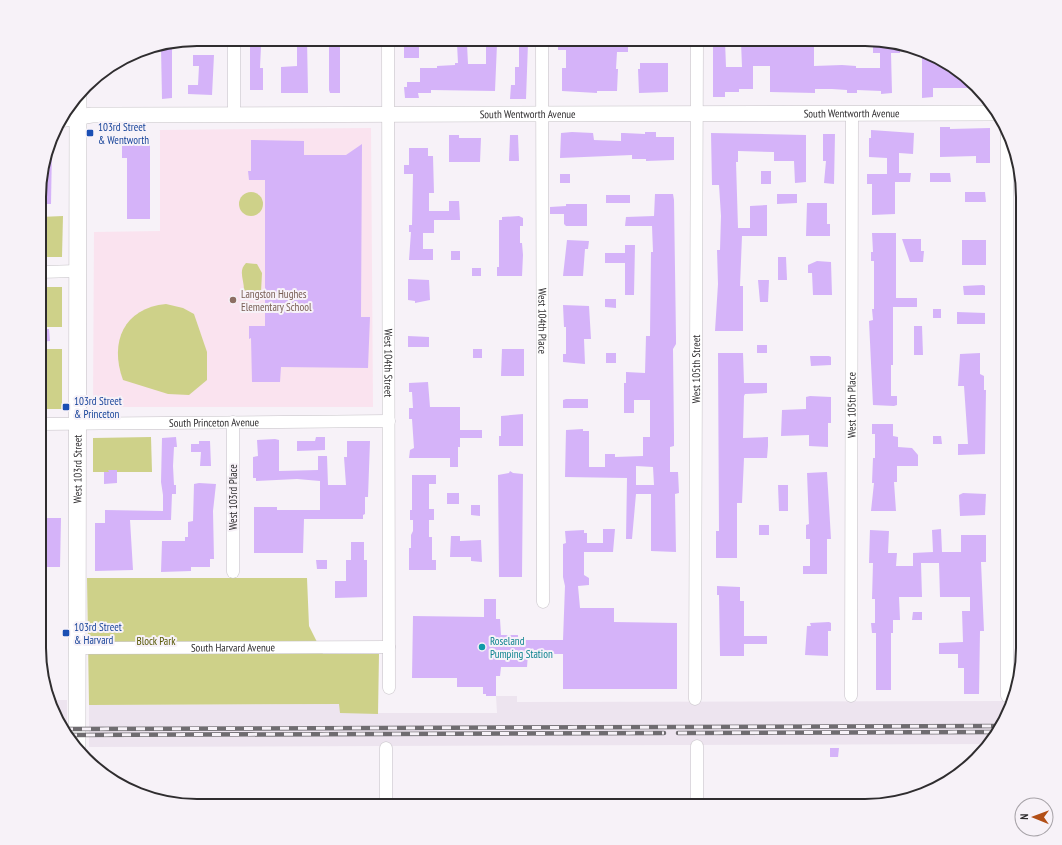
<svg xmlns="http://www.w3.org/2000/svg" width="1062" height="845" font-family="'PT Sans Narrow',sans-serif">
<rect width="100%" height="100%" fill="#f7f2f8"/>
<g fill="#ede4ef">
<path d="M496,696H517V702L1013,701L1011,709L989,744L89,747V705L340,704V713H497Z"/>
<path d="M50,700H67V733L55,718Z"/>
</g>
<path fill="#fae3ef" d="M371,128L373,407H93L94,232L160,231V130Z"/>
<g fill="#ced189">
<circle cx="251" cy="204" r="12"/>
<path d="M63,216L62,257H40V217Z"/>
<path d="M246,263L257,264L262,273L261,292L256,297H250L244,290C244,279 238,271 246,263Z"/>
<rect x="40" y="287" width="22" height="40"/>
<path d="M166,304L183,308L194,314L207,352V380L189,395L168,394L123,380C109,342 124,308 166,304Z"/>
<rect x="40" y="349" width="22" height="60"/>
<path d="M151,437L152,472H93V438Z"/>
<path d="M87,578H307L309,626L323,654H379L378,714L340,713L339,704L89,705Z"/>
</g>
<g fill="#d5b3f9" fill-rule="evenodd">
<path d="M297,39H307L308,93H281V67L297,66Z"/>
<path d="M329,39H340V93H330L329,90Z"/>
<path d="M725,41L726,67H742L741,42L814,43V66L842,65L856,66V68H880V53H873V44L890,43L900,45V53H891L892,93L881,94V91L857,90V93H847V90L832,89H815V93L770,92V66H753V89H739V92H725V97H713V42Z"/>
<path d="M558,42H568V44L628,43V52H617L616,69H618L617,91H597V93L562,91V68H566V50H558Z"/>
<path d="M419,43V58H404V44Z"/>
<path d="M519,43H528L526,99H510L511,85H515V67H519Z"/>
<path d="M457,44H467L468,64H486V44H497L495,91L431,90V93H418L419,98H405L404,87H407V82H420V68H437V66L455,65V63H458Z"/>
<path d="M250,46H261L260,68H263V90H250Z"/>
<path d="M161,47H172V98L162,99Z"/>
<path d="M922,50L969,78L977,88H933V97L922,98Z"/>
<path d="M193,55H214L212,95L188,94V85H198L199,66H193Z"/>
<path d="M640,63H668V92L639,93L638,69H640Z"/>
<path d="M940,127H950V129L990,128V163H976V156L940,157Z"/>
<path d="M871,130L914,133L913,154L899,153V173H911L910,182H895V214L872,215V184H867V174H887V158L869,157V138H871Z"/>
<path d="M572,132L593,133L594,140L621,141V133H624L645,134V132H656V137H674V160L646,161V159H632V155L560,158L561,133Z"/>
<path d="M711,133L806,135V182L795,183L794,161H774V152L738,151V162H736L738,228H750V206L767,205V236H742L740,286H743V331H715L718,284L717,250H720L721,216L719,185H712Z"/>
<path d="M823,134H835L834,184L824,183L826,161H823Z"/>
<path d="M449,135H459V138H481L480,162H449Z"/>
<path d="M510,135H518L519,161H509Z"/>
<path d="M122,137H150V219H127V158H122Z"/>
<path d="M251,140L304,141V155H346L362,144L361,317H370L368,368L281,367L280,382H252L251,338L249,339V326H265V180H249L248,171H251Z"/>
<path d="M50,148H52L51,204H41V173Z"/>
<path d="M409,148H428V156H433L434,193H429V211H449V201H459L460,220H434V233H423V249H433V260H409L411,232H409V225H412L413,174H404V165H409Z"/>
<rect x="761" y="171" width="10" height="13"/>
<path d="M930,173H950L951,182H930Z"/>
<rect x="560" y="174" width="10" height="9"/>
<path d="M965,192H985L986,202H965Z"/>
<path d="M655,194H673L674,200L676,338V344L673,349L674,436V446L670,447V472H678L679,493L675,494L676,552L651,551V494H636L632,539H626L627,478L565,477L566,430L583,429V431H589V467H605V454H615V457L643,456V437H650V400H634V413H624V383H626V372L645,373L646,336H650L651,252H653L652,226H625L626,217L654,216ZM636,466L653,467L654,485H636Z"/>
<path d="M777,194H797V203L777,204Z"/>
<rect x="606" y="195" width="24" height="8"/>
<path d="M807,203H827V224H830V236H806Z"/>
<path d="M566,204H587V226H566L564,224V214H550V207L566,206Z"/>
<path d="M519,216L523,218V226H520V243H522L523,255L522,276H497V267H499V220H502V217Z"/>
<path d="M872,233H896V298H917V307H893V365H891V396H897V405L894,406L873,405L869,321L873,320L872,309H874V261H871V252H873Z"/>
<path d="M902,239H921V251H924L923,262H910Z"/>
<path d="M567,240L589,241L588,249H585L583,276H563Z"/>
<rect x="962" y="240" width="24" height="25"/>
<path d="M625,245H635L634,295H625V263H605V253H625Z"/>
<rect x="451" y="251" width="9" height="9"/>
<path d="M778,257H786L787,280H778Z"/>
<path d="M817,261L831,262L832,295H813L812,273H808V265Z"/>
<rect x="472" y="268" width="9" height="8"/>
<path d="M408,279L429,280L430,300L415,303V301L408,300Z"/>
<path d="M758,280H769L768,302H760Z"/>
<path d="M983,285L985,286V295H964L963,286Z"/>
<path d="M605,299H616V308L605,307Z"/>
<path d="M563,305L589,306L591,339H584L585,364L563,362V354H566V327H564Z"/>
<rect x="933" y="309" width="8" height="9"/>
<path d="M957,312L985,313V324H957Z"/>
<path d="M914,326H922L923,355H914Z"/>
<path d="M40,329H49L50,341L40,342Z"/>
<path d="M408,336L429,337V347H408Z"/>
<rect x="757" y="345" width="10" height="8"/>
<rect x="473" y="349" width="9" height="9"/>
<path d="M502,349H524V376H501Z"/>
<rect x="606" y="353" width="10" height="10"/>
<path d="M718,353H743L744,383H767V393L745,394L744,396L743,438L768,437V446L767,458H744L742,503H737V558H716V531H719Z"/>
<path d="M980,353V374L984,376V390H986L985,454L958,455V444H968L964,386H958L960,354Z"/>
<path d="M810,356H829L831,357V365L811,366Z"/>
<path d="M428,382L430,407H460V430H482V438H460V447H458V467H450V458H409L410,450L414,448L412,419H409V408H413L412,392H409V383Z"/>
<path d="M810,396L831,397V423H828V447L809,446V435L781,436L782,410L806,409V397Z"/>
<path d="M566,399H588V408H563V400Z"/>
<path d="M523,414V446H499V436H501V416Z"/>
<path d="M872,424H893V436L898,437V447L912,448L918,455V466H897V482H894L896,511H871L874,483H872L873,458H875V434H872Z"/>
<path d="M933,436H941L942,444H933Z"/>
<path d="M176,437L177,447H174L173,466L174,485H176V494H172L171,520H130L133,570L95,571V523H105V510L163,511V495L161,482L162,438Z"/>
<path d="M316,437H325V450L297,451V441H315Z"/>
<path d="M275,439L279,440V471L318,470V456H327L328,485H346L344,457H347V441H370L368,497H365V514L363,515V519H304L303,553H254V507H277V510H320V481L297,479L256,481V478H253V457L258,456L257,440Z"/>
<path d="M199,441H210L211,466H200L201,452H191V444H199Z"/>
<path d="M108,470H117V483L104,484V472H109Z"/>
<path d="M510,471L513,473L523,474L522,577H499L498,475L509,473Z"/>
<path d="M827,472L831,539H827V574H803V566H810V539H806V525L809,524L807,473Z"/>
<path d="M412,475H436V484H429V509H434V520H429V537H432V560H436V570H409V548H411V535L413,531V520H410V510H412Z"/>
<path d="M199,483L216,484L213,511L214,559H210V567H191V571L161,572L162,541H185V537H188V522L193,521L194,484Z"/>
<path d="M778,485H788V511H779Z"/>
<rect x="447" y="493" width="12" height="11"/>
<path d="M963,493L986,494L985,515L960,516L959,495Z"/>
<path d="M471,505H480V516L471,515Z"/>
<path d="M40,518H61L60,567H40Z"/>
<rect x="759" y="525" width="10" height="10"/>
<path d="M603,529H615L613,552H584V575L589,578V585L578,586L580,608H614V622L677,623V689H563V654H528L527,667H501L500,676H496V696H486V694H483V687H457V678H412L413,616L484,617V599H496V619H500L501,635H518V640H563L565,586L563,577V544L566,543L565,531L584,530V533H587V543H603Z"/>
<path d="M941,529L942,552H961V535H986V562H981L984,631H980L979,694H964V668H958V654H939V643L963,642L962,611H970V597H940L939,563H921L922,597H899L900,620H893V633H891V690H876V633H872L871,623H875V599H872L873,563H869L870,530L889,531L888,553H897L896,566H913V553L933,552L932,530Z"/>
<path d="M451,536H460V541L481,540L482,562L471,561V557H450Z"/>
<path d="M351,542H364V560H367V597L335,598V581H346V560H351Z"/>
<path d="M316,560H327V569H317Z"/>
<path d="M717,586L740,587V601H744V636H767V644H744V656H720L719,595H717Z"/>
<path d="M913,612H922V620H912Z"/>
<path d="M829,622L831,623V631H828V656L805,655L807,626H811L810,623Z"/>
<path d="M830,748H839L838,757H830Z"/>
</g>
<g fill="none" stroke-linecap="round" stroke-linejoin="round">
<g stroke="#c4c0c5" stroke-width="13">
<g id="minor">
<path d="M234,39V114"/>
<path id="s1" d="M388,39L389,688"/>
<path id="s2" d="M542,39L543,602"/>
<path d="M1007,127V696"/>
<path d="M40,272L78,271"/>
<path d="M233,422V572"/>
<path id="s3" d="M40,424L389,421"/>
<path id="s4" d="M77,648L389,647"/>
<path id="s5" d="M851,696L852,113"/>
<path id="s6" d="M695,699L697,39"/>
<path d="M386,806V748"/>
<path d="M697,806V746"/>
</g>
</g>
<g stroke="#c4c0c5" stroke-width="16">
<g id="tertiary">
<path id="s7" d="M59,120L92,115H107L996,113"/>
</g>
</g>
<g stroke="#c4c0c5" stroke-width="18">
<g id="secondary">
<path id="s8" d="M77,746L78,96"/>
</g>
</g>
<use href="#minor" stroke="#fff" stroke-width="12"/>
<use href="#tertiary" stroke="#fff" stroke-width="15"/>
<use href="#secondary" stroke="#fff" stroke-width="17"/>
<g stroke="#6f6c70" stroke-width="4.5">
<g id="rail">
<path d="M64,729L1000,726"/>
<path d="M678,733L996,732"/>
<path d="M68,735L664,733"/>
</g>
</g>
<use href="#rail" stroke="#f7f2f8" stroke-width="3" stroke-dasharray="9" stroke-linecap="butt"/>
</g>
<g fill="#1a4fb4" stroke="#f7f2f8" stroke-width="1.5">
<rect x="86" y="129" width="8" height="8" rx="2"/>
<rect x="62" y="403" width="8" height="8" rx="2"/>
<rect x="62" y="629" width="8" height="8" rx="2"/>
</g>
<circle fill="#8d6e63" stroke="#f7f2f8" stroke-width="1.5" cx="233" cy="300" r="4"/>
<circle fill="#0f9aa8" stroke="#f7f2f8" stroke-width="1.5" cx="482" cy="647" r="4"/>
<g text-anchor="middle" stroke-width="4" stroke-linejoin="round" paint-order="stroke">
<g font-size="11" fill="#2f2d2f" stroke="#f7f2f8">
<text dy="4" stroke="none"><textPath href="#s7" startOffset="793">South Wentworth Avenue</textPath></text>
<text dy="4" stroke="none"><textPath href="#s7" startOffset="469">South Wentworth Avenue</textPath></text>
<text dy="4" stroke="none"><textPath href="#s2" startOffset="282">West 104th Place</textPath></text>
<text dy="4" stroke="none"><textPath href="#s1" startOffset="324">West 104th Street</textPath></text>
<text dy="4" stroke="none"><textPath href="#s6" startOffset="330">West 105th Street</textPath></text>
<text dy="4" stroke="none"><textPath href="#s5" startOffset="291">West 105th Place</textPath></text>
<text dy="4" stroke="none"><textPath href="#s3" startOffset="174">South Princeton Avenue</textPath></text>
<text dy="4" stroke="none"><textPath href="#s8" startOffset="277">West 103rd Street</textPath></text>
<text transform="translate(233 497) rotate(-90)" y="4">West 103rd Place</text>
<text dy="4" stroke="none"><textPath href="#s4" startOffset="156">South Harvard Avenue</textPath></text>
</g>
<g font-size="11" fill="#164399" stroke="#f7f2f8" text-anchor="start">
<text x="98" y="131">103rd Street<tspan x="98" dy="13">&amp; Wentworth</tspan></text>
<text x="74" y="405">103rd Street<tspan x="74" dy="13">&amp; Princeton</tspan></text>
<text x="74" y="631">103rd Street<tspan x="74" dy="13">&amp; Harvard</tspan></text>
</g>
<g font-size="11" fill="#785e54" stroke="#f7f2f8" text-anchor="start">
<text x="241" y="298">Langston Hughes<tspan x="241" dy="13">Elementary School</tspan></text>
</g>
<g font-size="11" fill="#565704" stroke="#f7f2f8">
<text x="156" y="645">Block Park</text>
</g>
<g font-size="11" fill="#0d838f" stroke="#f7f2f8" text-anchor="start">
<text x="490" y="645">Roseland<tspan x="490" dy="13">Pumping Station</tspan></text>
</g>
</g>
<path d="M0 0H1062V845H0ZM197 46H865A151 151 0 0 1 1016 197V648A151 151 0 0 1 865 799H197A151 151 0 0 1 46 648V197A151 151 0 0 1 197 46Z" fill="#f7f2f8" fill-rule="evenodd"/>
<path fill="none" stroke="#2f2d2f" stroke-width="2" d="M197 46H865A151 151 0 0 1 1016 197V648A151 151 0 0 1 865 799H197A151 151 0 0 1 46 648V197A151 151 0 0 1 197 46Z"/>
<g transform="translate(1034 817) rotate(271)"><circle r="19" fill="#f7f2f8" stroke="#a7a3a8"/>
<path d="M0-3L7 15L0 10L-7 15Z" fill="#b24f17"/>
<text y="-6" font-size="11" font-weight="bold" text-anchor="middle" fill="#2f2d2f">N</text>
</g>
</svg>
